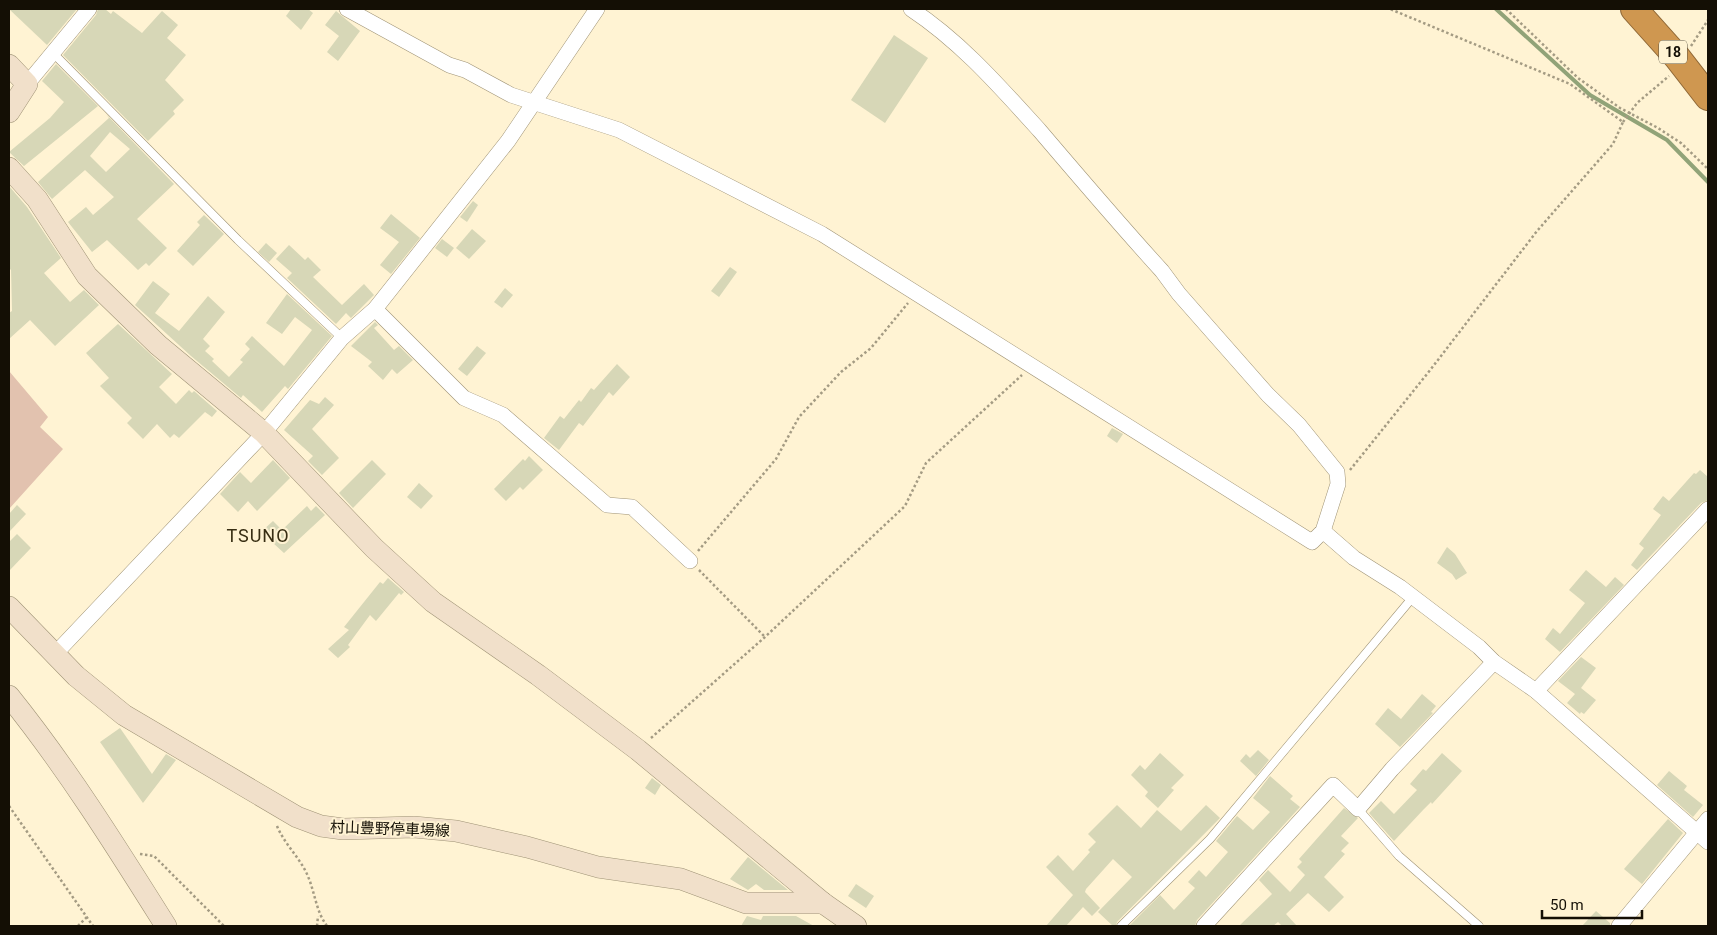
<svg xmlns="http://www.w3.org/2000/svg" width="1717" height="935" font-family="Roboto,'Noto Sans JP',sans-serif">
<rect width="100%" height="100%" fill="#fff3d3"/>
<path fill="#e2c2af" d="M9,371L48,417L40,427L63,449L9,509Z"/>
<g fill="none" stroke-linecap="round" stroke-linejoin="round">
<path stroke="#91a378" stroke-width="4" d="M1496,9L1590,95L1667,140L1708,182"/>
</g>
<g fill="#d7d7b7" fill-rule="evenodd">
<path d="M9,9H77L47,45Z"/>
<path d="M98,9H105L111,14L113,11L142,33L162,11L178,25L167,38L186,55L165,80L184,100L173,111L175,114L148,141L63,55L96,15Z"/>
<path d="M291,9H308L313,13L301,30L286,16Z"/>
<path d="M336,11L360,31L338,61L327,52L339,36L325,25Z"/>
<path d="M894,35L928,58L885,123L851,100Z"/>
<path d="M56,64L98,106L24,166L9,152L50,118L64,102L42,81Z"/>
<path d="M106,114L174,184L137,219L167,248L149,266L146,263L138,270L107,240L92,252L68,222L86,207L93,215L114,197L85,170L52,199L38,182L109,118ZM110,132L130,149L106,172L90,156Z"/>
<path d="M9,186L27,207L61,258L44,273L70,302L84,290L99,305L55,346L30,320L9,339V313L12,311L11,269L9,271Z"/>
<path d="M473,201L478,205L467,222L460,217Z"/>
<path d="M391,214L420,238L391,274L380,265L399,242L380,228Z"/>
<path d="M204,215L224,234L193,266L177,251L200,225L197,222Z"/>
<path d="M472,229L486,241L469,259L456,248Z"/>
<path d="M442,239L454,248L447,257L435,248Z"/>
<path d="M266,243L277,253L269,262L258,252Z"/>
<path d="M289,245L305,260L308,257L321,270L313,277L342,305L364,284L374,295L351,318L346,313L336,324L287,278L292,273L276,259Z"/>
<path d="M730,267L737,272L719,297L711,291Z"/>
<path d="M153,281L170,294L155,313L179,331L208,296L225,312L203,339L210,346L205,351L214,359L212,361L229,377L243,362L240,360L250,349L245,344L252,336L284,366L312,330L295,317L282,334L266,323L287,294L332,336L288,389L285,386L262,412L243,395L241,398L191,356L135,305Z"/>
<path d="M505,288L513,295L502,308L494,302Z"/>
<path d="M375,322L378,325L374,328L394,350L399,346L413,360L397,374L392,369L383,380L368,366L372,362L351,346Z"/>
<path d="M118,324L172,374L159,387L176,404L189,390L192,393L194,391L217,411L212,417L205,412L179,438L174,434L170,438L157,424L143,439L127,423L132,418L100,386L109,378L86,353Z"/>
<path d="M477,346L486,353L467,376L458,369Z"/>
<path d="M617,364L630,377L613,396L609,392L583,426L579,423L559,450L544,438L560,416L564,419L579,400L581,402L591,388L594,390Z"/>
<path d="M325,397L334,405L312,429L339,458L322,475L308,461L313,456L284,430L310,400L319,404Z"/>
<path d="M1112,428L1123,434L1117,443L1107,436Z"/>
<path d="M529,456L543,470L523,490L520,487L506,501L494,489L523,459L525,461Z"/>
<path d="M273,460L290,478L257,511L248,501L238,512L220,494L240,472L251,483Z"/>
<path d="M372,460L386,474L353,508L339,493Z"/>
<path d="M1700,470L1708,477V500L1701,503L1637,570L1631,565L1644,548L1639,544L1661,515L1653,509L1663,496L1669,501L1694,473L1696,474Z"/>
<path d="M419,483L433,496L421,509L407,497Z"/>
<path d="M17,505L26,514L9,532V514Z"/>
<path d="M307,506L311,511L316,506L325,515L284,553L261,532L273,521L282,530Z"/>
<path d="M17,534L31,548L9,571V542Z"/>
<path d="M1447,547L1455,554L1467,573L1456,580L1452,574L1437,563Z"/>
<path d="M1586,570L1606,587L1615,577L1624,585L1560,652L1545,639L1553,628L1560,634L1585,603L1569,590Z"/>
<path d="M388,578L404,592L401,595L399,593L376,621L370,615L348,645L350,647L338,658L328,649L349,630L344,627L380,582L383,584Z"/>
<path d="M1581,657L1596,668L1581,688L1596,700L1584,714L1581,712L1580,714L1567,703L1575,694L1558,681Z"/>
<path d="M1422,694L1436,706L1431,712L1433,713L1400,747L1375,724L1388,708L1401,719Z"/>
<path d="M120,728L152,774L166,754L176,760L143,803L100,742Z"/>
<path d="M1258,750L1269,760L1256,776L1240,761L1246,754L1250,758Z"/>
<path d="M1160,753L1184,775L1171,788L1174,790L1158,808L1145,796L1148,792L1131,775L1140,765L1145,770Z"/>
<path d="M1442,753L1462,771L1432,804L1431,802L1424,809L1394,841L1369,813L1381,801L1394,814L1417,790L1410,784L1423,769L1426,771Z"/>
<path d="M1669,771L1687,786L1684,790L1703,805L1693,817L1657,785Z"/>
<path d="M1270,776L1293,796L1290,799L1300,807L1197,920L1195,926H1129L1160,895L1174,910L1195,888L1188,882L1199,870L1206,877L1228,852L1216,841L1237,816L1253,830L1270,812L1253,798Z"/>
<path d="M652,778L661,785L655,795L645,788Z"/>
<path d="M1117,805L1141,828L1157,810L1181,831L1206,805L1220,818L1117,922L1116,926H1113L1098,912L1132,877L1113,859L1086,889L1085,892L1100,908L1092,916L1083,907L1066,926H1046L1073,895L1046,867L1058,855L1073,871L1090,852L1088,850L1096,842L1088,834Z"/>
<path d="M1344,808L1358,818L1341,836L1349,843L1341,851L1345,854L1324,877L1344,897L1329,912L1308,893L1286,914L1297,926H1282L1278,922L1273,926H1239L1272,894L1259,880L1268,870L1290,892L1305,875L1297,867L1302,862L1299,859Z"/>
<path d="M1668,819L1683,833L1642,884L1624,869Z"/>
<path d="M748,857L788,890H764L756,884L748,890L730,879Z"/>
<path d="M856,884L874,896L866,908L848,896Z"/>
<path d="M1596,911L1610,923V926H1582Z"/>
<path d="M747,916L761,920L763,916H796L814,926H741Z"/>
</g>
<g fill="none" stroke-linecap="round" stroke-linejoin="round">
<g stroke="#9f9376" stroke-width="9">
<g id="lane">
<path d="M52,52L238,240L342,338"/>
<path d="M1358,809L1399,856L1479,926"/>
<path d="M1121,926L1210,839L1413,597"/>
</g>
</g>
<g stroke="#9f9376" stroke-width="16">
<g id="street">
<path d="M347,9L449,65L465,70L511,95L619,130L822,234L1312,542L1323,531L1338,484L1337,472L1299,425L1268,395L1179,294L1162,271C1120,225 1080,178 1040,131C1000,87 961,42 911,9"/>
<path d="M27,84L89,9"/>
<path d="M375,309L464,398L503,415L607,505L632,507L690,561"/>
<path d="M1323,531L1354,558L1400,587L1479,647L1494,662L1536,691L1708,842"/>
<path d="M55,654L264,433L342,338L375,309L508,141L597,9"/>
<path d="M1536,691L1708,509"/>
<path d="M1204,926L1333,785L1358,809L1392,769L1494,662"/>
<path d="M1619,926L1708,819"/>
</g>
</g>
<g stroke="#9f9376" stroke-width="22">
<g id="secondary">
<path d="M9,65L27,84L9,112"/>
<path d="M9,168L37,199L87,276L158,345L264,433L374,548L433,602L538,675L638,750L823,903L856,926"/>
<path d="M9,607L76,676L124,715L297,817L321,826L343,829L414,827L456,831L527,847L598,867L681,879L746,903H823"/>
<path d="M9,696C67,768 117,848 166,926"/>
</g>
</g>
<g stroke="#8e6736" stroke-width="28">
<path id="highway" d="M1634,9L1677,57L1708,97"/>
</g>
<g stroke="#a49b83" stroke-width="2.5" stroke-dasharray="2.5 2.5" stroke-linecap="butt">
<path d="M1506,9L1578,78L1620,108L1658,128L1681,143L1708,169"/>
<path d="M1691,46L1708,20"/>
<path d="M1623,122L1637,103L1669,76"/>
<path d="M1350,470L1431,369L1537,231L1613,144L1623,122L1570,84L1390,9"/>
<path d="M698,551L776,459L799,417L841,372L871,348L908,303"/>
<path d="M699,570L765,637"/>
<path d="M651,738L765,637L905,506L926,463L1022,375"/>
<path d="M9,806L93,926"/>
<path d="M277,826C284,843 298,856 306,872C315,890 315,910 327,926"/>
<path d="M140,854L154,856L224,926"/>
<path d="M78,926L87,917"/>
<path d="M317,926L318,916"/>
</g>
<use href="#lane" stroke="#fff" stroke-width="8"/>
<use href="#street" stroke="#fff" stroke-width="15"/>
<use href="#secondary" stroke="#f1e0ca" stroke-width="21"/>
<use href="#highway" stroke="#cf9750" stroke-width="26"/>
</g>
<g text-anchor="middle" stroke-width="4" stroke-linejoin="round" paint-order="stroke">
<rect fill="#fff3d3" stroke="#5a5343" stroke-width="1" x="1659" y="40.5" width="28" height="23" rx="4"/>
<g font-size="14" font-weight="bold" fill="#140f05">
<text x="1673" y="57">18</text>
</g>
<g font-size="15" fill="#140f05" stroke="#fff3d3">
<text transform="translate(390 829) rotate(2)" y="5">村山豊野停車場線</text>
</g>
<g font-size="18" letter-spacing="1" fill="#382e13" stroke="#fff3d3">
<text x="258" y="542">TSUNO</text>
</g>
</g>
<rect width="1717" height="935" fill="none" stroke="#140f05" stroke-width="20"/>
<path d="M1542 910v8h100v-8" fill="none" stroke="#140f05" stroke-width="2.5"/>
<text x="1550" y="910" font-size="15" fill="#140f05" stroke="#fff3d3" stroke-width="4" paint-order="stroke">50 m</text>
</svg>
